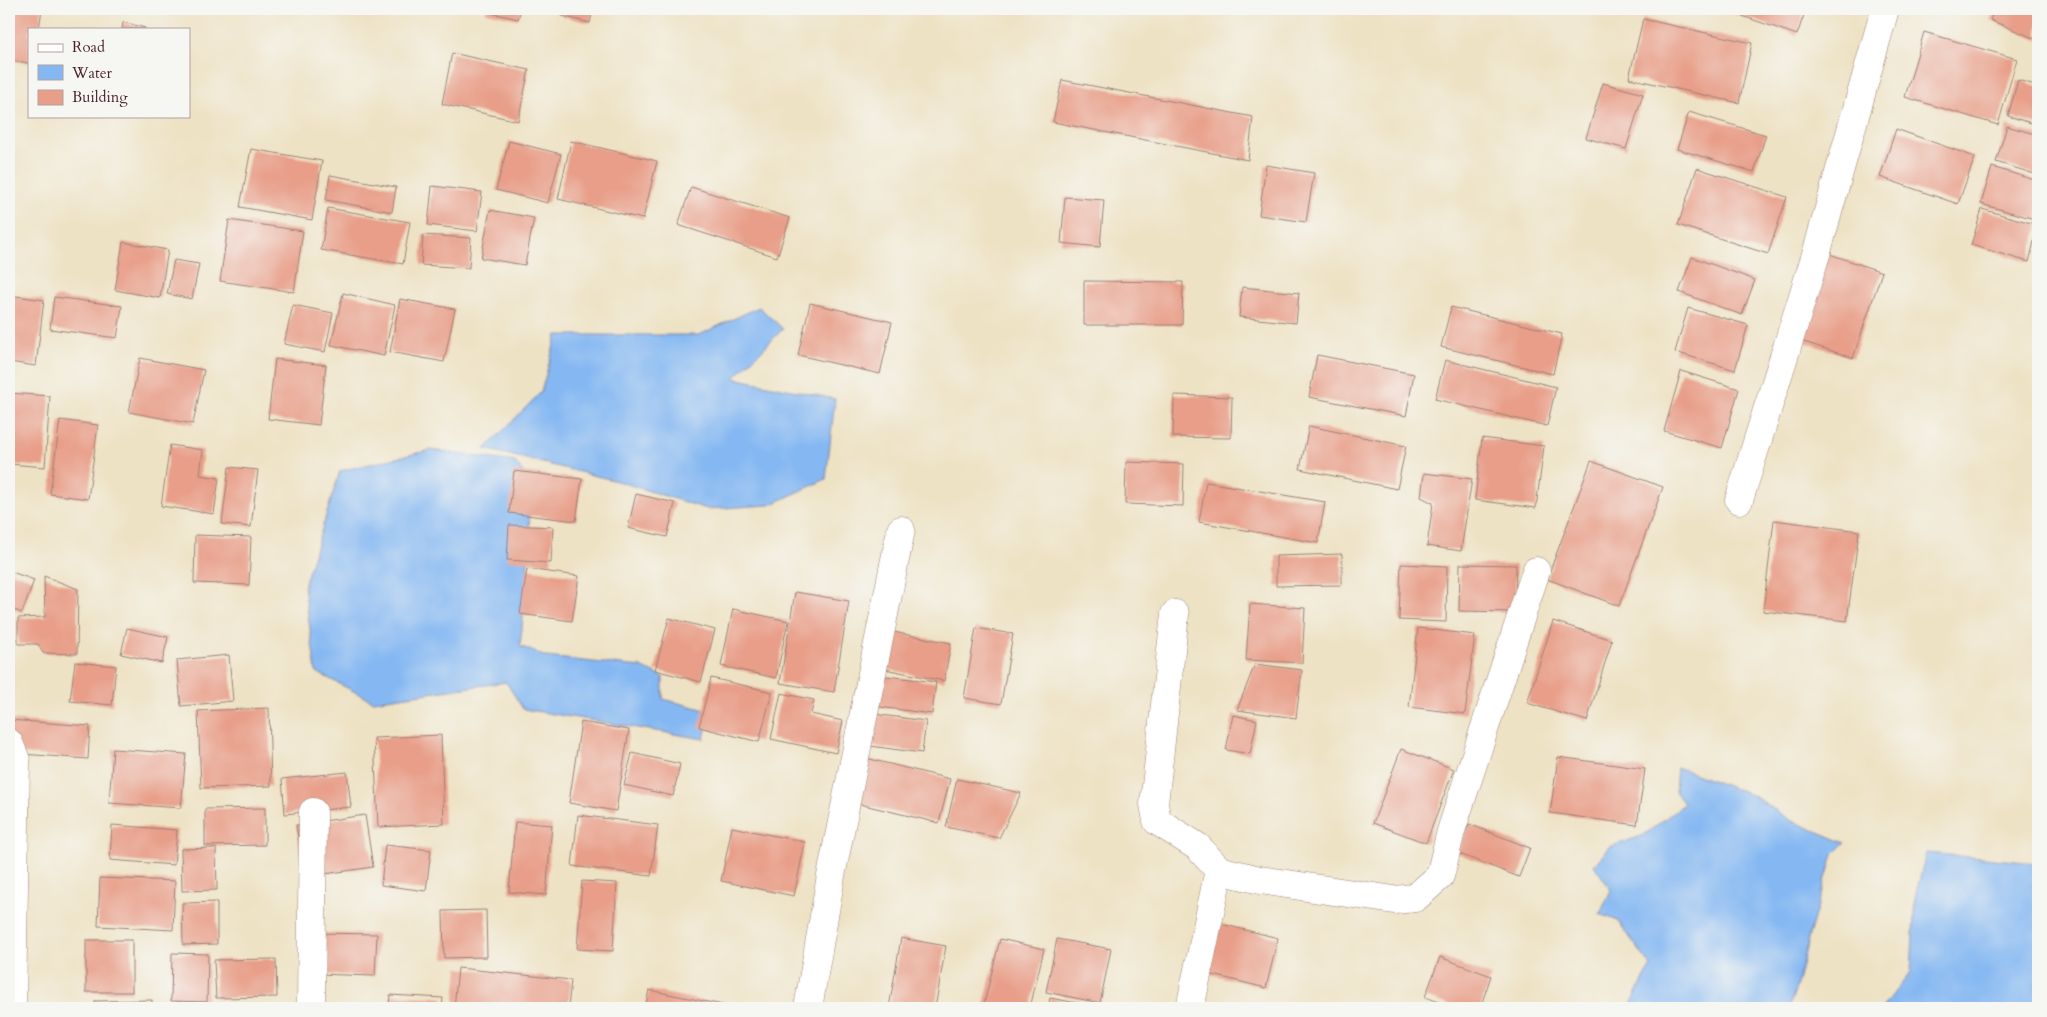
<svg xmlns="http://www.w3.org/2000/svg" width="2047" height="1017" font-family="Cardo,serif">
<rect width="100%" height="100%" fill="#f6f6f2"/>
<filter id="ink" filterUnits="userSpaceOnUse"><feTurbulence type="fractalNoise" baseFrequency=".02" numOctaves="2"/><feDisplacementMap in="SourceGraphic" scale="10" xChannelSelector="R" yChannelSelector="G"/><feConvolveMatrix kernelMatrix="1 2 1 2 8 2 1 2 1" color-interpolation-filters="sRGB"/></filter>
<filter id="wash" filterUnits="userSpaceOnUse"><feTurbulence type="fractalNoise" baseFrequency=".0096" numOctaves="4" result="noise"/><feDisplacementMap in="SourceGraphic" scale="20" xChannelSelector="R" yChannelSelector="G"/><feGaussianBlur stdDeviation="1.12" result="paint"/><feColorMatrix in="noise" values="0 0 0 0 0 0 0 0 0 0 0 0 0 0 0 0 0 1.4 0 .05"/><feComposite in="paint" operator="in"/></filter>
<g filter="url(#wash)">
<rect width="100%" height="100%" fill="#eee2c4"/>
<g fill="#85b8f2" stroke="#686c8e">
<path d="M759,307L783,329L734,378L835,399L826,479L770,505L707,509L617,481L485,449L541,392L557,335H699Z"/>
<path d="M431,450L515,462L531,482L527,580L520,646L546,657L641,667L663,677V699L710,711L704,739L523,709L506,682L373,701L316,672L304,586L340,471Z"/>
<path d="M1677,767L1754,796L1790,820L1845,843L1833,855L1809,935L1799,978L1789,1008H1629L1651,966L1618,921L1600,914L1611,890L1594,865L1610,847L1644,835L1684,804L1675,791Z"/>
<path d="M1926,853L2038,863V1008H1882L1911,972L1915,898Z"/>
</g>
<g id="blocks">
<g fill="#e89e88">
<path d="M9,9H42L39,29H29V63L9,60Z"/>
<path d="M486,9H521L518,19L486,12Z"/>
<path d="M564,9H593L590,23L562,16Z"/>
<path d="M1722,9H1806L1797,35Z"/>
<path d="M1995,9H2038V40L1990,20Z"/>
<path d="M1643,19L1752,43L1739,103L1629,78Z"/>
<path d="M123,22L145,28V29H122Z"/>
<path d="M1924,32L2017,59L1998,125L1905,97Z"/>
<path d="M452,53L529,70L518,121L442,104Z"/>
<path d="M1062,80L1253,117L1248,160L1053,122Z"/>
<path d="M2018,80L2038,86V125L2008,116Z"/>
<path d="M1603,83L1643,94L1626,149L1586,138Z"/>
<path d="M1689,112L1766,135L1754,172L1677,149Z"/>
<path d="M2007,126L2038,135V175L1996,162Z"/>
<path d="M1896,129L1975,157L1958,204L1880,177Z"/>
<path d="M509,141L561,154L548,203L496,190Z"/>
<path d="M571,141L657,161L643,219L558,199Z"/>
<path d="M251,149L322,161L312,220L240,207Z"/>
<path d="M1266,165L1314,173L1306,222L1259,215Z"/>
<path d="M1992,167L2038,181V220L1981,204Z"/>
<path d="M1697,168L1787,197L1768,254L1678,225Z"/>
<path d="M330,175L396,187L392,212L326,200Z"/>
<path d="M432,186L482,192L477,231L428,225Z"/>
<path d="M691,187L790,218L777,257L678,225Z"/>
<path d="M1065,197L1104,200L1100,247L1061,243Z"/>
<path d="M328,208L410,222L403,264L321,250Z"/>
<path d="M1982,209L2038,225L2029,262L1971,245Z"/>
<path d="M490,210L534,218L525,265L481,258Z"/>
<path d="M229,220L303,231L294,292L220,281Z"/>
<path d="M423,235L471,238L469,268L421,265Z"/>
<path d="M123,242L168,250L160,298L115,290Z"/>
<path d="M1824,252L1882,272L1853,358L1795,339Z"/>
<path d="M1692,257L1755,280L1742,315L1679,292Z"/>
<path d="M174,260L199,264L192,299L167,294Z"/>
<path d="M1084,281L1183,282L1182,325H1084Z"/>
<path d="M1242,287L1299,293L1296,323L1239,317Z"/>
<path d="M343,293L395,305L384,356L331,345Z"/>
<path d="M9,295L44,300L36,366L9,362Z"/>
<path d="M54,297L122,306L117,338L50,329Z"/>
<path d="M400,299L455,309L444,362L390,352Z"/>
<path d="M810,303L892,322L880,374L798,355Z"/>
<path d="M293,305L333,313L325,352L284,344Z"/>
<path d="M1451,307L1562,334L1553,374L1441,347Z"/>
<path d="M1688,308L1748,325L1735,370L1675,352Z"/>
<path d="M1317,355L1414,374L1406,416L1309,397Z"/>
<path d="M140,358L204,370L193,424L129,412Z"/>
<path d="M275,359L326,365L319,425L268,419Z"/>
<path d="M1445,360L1556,387L1547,426L1435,399Z"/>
<path d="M1681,371L1739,389L1722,448L1664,431Z"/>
<path d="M9,393L50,396L45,467L9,464Z"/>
<path d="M1174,395L1232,397L1231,438L1173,437Z"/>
<path d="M60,420L98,425L88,499L50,494Z"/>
<path d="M1309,426L1406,446L1397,489L1300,469Z"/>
<path d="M1482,438L1544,446L1536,508L1475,500Z"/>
<path d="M170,445L203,450L200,475L219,478L214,514L161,506Z"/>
<path d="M1591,461L1663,487L1619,606L1547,579Z"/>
<path d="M1126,462L1184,464L1183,506L1125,504Z"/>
<path d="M229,467L258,470L251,527L222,524Z"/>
<path d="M514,471L582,479L576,521L509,513Z"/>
<path d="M1424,473L1472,479L1461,551L1427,546L1433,503L1421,497Z"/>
<path d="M1206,482L1325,502L1318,543L1199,522Z"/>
<path d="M636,494L675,503L667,537L628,528Z"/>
<path d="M1774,520L1859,531L1847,621L1763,611Z"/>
<path d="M509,525L553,527L551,563L507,560Z"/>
<path d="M195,535L251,537L249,585L194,583Z"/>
<path d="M1342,554V585L1276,586V556Z"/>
<path d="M1401,564L1447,566L1446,622L1399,620Z"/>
<path d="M1460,564L1516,565L1515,612L1459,611Z"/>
<path d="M527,569L579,576L572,621L520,614Z"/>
<path d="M9,571L34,580L22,613L9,608Z"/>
<path d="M44,576L78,589L77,654L43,653L38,644H18V618L45,617Z"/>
<path d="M795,592L849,601L834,692L780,683Z"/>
<path d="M1250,604L1305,608L1302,663L1246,660Z"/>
<path d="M733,609L788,621L776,678L721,666Z"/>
<path d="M669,618L715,630L701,682L655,670Z"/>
<path d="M1553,621L1612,640L1587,721L1527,703Z"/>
<path d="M127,628L168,637L162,663L121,654Z"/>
<path d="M976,628L1013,634L1001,704L964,698Z"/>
<path d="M1418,628L1475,635L1465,714L1409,707Z"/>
<path d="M888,631L951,643L944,681L880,668Z"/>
<path d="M229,655L233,701L181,706L177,660Z"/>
<path d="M75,662L116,666L112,705L70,701Z"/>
<path d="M1255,664L1302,670L1296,718L1237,710Z"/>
<path d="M869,674L936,682L932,714L865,705Z"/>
<path d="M711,678L772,692L759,742L699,727Z"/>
<path d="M781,693L814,700L811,714L843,721L836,753L771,739Z"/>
<path d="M269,708L271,786L201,788L198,711Z"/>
<path d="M859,712L926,721L922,753L855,744Z"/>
<path d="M1233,715L1257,720L1250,754L1226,750Z"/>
<path d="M9,720L90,726L88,759L9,753Z"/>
<path d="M581,722L629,730L616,811L569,803Z"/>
<path d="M441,735L444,824L378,827L374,738Z"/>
<path d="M113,749L186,754L181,808L109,803Z"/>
<path d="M1401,749L1454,769L1426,843L1373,823Z"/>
<path d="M632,753L680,764L673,796L624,785Z"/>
<path d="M862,757L950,779L939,823L851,802Z"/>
<path d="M1558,757L1645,769L1637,825L1550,813Z"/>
<path d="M347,772L351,807L285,814L282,779Z"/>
<path d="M957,779L1021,793L999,838L946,827Z"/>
<path d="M265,808V845L205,846V809Z"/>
<path d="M365,815L373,867L304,877L296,825Z"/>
<path d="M578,815L658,825L651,876L572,866Z"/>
<path d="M515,822L552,825L546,895L509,892Z"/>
<path d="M1469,824L1530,848L1519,877L1457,853Z"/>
<path d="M112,825L177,830L174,865L110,860Z"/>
<path d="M732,827L805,842L794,896L721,881Z"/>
<path d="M385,845L431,850L426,891L381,885Z"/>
<path d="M216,848L217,890L182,891L181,849Z"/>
<path d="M100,878L175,881L173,930L98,926Z"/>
<path d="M582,881L617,883L613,951L577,949Z"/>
<path d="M217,902V944L183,945L182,903Z"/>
<path d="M486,910L487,957L444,958L443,911Z"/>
<path d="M1213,922L1278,938L1266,988L1201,972Z"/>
<path d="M316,933L377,934L375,976L315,974Z"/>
<path d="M901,938L946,946L935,1008H889Z"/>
<path d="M1000,939L1044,949L1030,1008H983Z"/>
<path d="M1057,939L1111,949L1100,1003L1046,992Z"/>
<rect x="86" y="940" width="46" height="52"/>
<path d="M172,953L208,954L207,1002L171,1001Z"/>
<path d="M1440,957L1491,976L1480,1008H1457L1425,997Z"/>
<path d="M276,959L277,997L216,998L214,960Z"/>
<path d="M458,968L571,980L568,1008H454Z"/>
<path d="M649,990L733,1007V1008H645Z"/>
<path d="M390,995L443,998L442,1008H389Z"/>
<path d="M1050,998L1100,1007V1008H1048Z"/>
<path d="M152,1000V1008H95V1001Z"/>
</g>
</g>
</g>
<g filter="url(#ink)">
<use href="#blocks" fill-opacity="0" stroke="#9c8078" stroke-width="1"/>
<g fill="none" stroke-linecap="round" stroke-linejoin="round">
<g stroke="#9c8078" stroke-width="29">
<g id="street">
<path d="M1739,500L1817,251L1885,9"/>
<path d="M1175,614L1154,804L1157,821L1198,847L1219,870"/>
<path d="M9,743L16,760L12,1008"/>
<path d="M311,1008L313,812"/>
<path d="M808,1008L831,876L901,530"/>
<path d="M1190,1008L1219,870L1260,880L1394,900L1415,898L1440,876L1451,831L1536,571"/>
</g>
</g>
<use href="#street" stroke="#fff" stroke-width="28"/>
</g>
</g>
<rect width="2047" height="1017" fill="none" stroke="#f6f6f2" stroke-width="30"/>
<rect x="28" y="28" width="162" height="90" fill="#f6f6f2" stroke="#b1a0a2"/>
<rect x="38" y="44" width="25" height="8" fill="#ffffff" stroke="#b1a0a2"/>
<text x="72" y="52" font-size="15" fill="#4a1f2b">Road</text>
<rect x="38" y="65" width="25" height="15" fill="#85b8f2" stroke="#b1a0a2"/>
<text x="72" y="78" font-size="15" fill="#4a1f2b">Water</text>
<rect x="38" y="90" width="25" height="15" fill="#e89e88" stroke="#b1a0a2"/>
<text x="72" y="102" font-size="15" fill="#4a1f2b">Building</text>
</svg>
